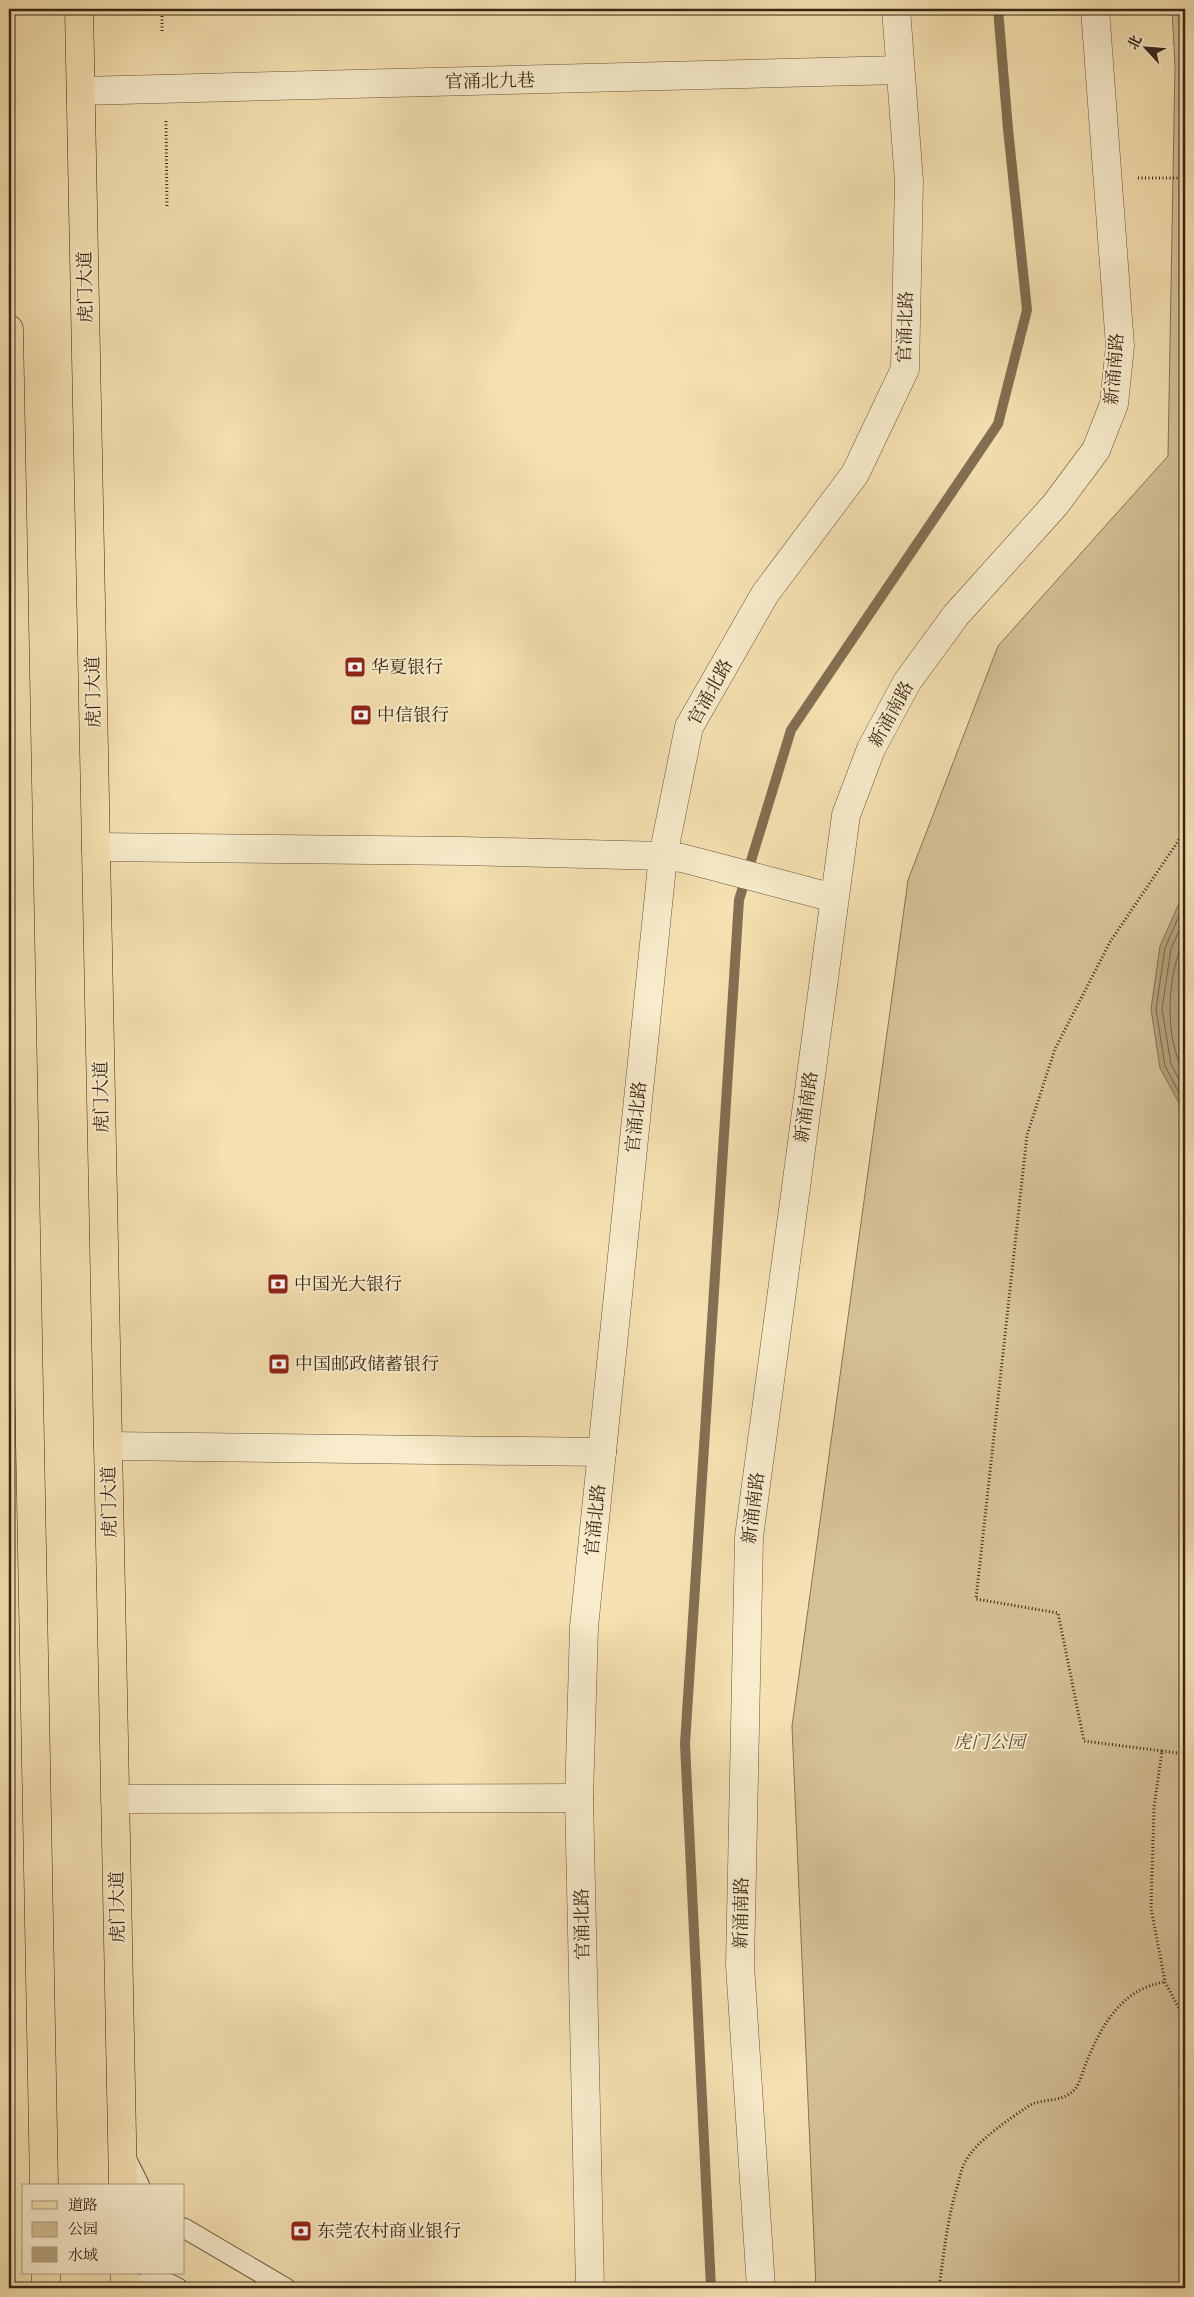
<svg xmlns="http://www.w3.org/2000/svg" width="1194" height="2297" font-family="'IM FELL Double Pica','Noto Serif SC',serif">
<rect width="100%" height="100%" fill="#f5e1b1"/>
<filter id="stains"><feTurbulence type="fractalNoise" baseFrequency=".004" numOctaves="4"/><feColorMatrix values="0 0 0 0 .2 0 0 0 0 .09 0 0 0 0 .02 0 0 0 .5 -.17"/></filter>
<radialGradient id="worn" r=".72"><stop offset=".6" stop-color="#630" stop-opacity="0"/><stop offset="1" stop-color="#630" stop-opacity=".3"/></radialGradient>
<path fill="#d5c196" stroke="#877356" d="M1172,9H1185V2288H816L792,1726L908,880L998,646L1168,456L1175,66Z"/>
<path fill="#b5a17c" stroke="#836f53" d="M1185,890V1114L1160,1068L1151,1009L1160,946Z"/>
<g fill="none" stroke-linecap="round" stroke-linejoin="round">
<g stroke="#776348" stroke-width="1">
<path d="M1185,902L1165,948L1156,1009L1165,1066L1185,1104"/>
<path d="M1185,917L1171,949L1162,1009L1171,1064L1185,1091"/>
<path d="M1185,936C1167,976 1163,1036 1185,1075"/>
</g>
<path stroke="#836f53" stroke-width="10" d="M711,2288L685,1744L739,900L791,730L998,424L1027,310L1008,129L998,9"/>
<g stroke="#68543c" stroke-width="21">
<g id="service">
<path d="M125,2156L140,2186"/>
<path d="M184,2228L286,2288"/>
<path d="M138,2288C151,2276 163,2279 178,2288"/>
</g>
</g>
<g stroke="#68543c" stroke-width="29">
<g id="minor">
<path d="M81,91L900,70"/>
<path d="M96,847L464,851L663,856L682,858L834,898"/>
<path d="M108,1446L602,1452"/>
<path d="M115,1799L579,1798"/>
<path d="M590,2288L579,1798L584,1627L663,856L689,727L765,594L855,474L905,369L909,181L896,9"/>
<path d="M761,2288L740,1965L749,1537L846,815L871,749L907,682L956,615L1055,505L1096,450L1114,404L1120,346L1095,9"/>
</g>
</g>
<g stroke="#392515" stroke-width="29">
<g id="primary">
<path d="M79,9L123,2186"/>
<path d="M9,329L44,2186"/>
<path d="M46,2273V2288"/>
<path d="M125,2273V2288"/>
</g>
</g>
<g stroke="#392515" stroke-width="3" stroke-dasharray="1 2.5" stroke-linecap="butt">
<path d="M162,9V33"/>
<path d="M166,121L167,208"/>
<path d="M1138,178H1185"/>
<path d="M1185,831L1110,942L1055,1049L1027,1135L976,1599L1058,1613L1084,1741L1162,1751L1154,1807L1151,1908L1165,1982L1185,2020"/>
<path d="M1162,1751L1185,1754"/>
<path d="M939,2288C944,2253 947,2219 958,2184C960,2177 961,2169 965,2162C977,2140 1006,2122 1027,2107C1041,2097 1062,2104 1075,2089C1081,2082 1083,2069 1087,2061C1102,2024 1123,1988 1165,1982"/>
</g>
<use href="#service" stroke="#f8eccc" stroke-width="19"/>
<use href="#minor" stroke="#f8eccc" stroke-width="28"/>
<use href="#primary" stroke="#f5e1b1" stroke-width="28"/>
</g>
<defs>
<g id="bank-square" transform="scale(1.125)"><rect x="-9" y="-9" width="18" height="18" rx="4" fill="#8f2418" stroke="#f8eccc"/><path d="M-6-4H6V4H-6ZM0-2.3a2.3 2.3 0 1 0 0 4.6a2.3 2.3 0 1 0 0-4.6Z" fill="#fff"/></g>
</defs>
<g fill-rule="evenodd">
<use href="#bank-square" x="355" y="667"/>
<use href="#bank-square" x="361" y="715"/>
<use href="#bank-square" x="278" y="1284"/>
<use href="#bank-square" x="279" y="1364"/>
<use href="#bank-square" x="301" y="2231"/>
</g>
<g text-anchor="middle" stroke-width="4" stroke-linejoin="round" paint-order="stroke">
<g font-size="18" fill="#392515" stroke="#f8eccc">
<text transform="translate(490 81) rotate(-1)" y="6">官涌北九巷</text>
<text transform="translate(85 287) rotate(-91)" y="6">虎门大道</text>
<text transform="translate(905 327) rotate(-88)" y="6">官涌北路</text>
<text transform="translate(1114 369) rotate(-85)" y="6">新涌南路</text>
<text transform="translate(93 692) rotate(-91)" y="6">虎门大道</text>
<text transform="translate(710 692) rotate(-61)" y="6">官涌北路</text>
<text transform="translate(891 714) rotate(-61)" y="6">新涌南路</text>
<text transform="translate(101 1097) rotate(-91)" y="6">虎门大道</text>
<text transform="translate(806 1107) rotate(-82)" y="6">新涌南路</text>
<text transform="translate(636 1117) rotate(-84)" y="6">官涌北路</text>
<text transform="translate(109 1502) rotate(-91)" y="6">虎门大道</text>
<text transform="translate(753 1508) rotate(-83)" y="6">新涌南路</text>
<text transform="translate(595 1520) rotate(-84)" y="6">官涌北路</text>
<text transform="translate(117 1907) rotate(-91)" y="6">虎门大道</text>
<text transform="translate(741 1913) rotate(-89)" y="6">新涌南路</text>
<text transform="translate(582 1924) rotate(-91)" y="6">官涌北路</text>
</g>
<g font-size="18" fill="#392515" stroke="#f8eccc" text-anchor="start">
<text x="371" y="673">华夏银行</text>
<text x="377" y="721">中信银行</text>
<text x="294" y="1290">中国光大银行</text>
<text x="295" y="1370">中国邮政储蓄银行</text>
<text x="317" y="2237">东莞农村商业银行</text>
</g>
<g font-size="18" font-style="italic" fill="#604c35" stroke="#f8eccc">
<text x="989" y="1748">虎门公园</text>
</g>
</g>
<rect width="1194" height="2297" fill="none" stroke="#f5e1b1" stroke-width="30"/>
<rect x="10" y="10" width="1174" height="2277" fill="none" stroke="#392515" stroke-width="2.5"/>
<rect x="15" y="15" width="1164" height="2267" fill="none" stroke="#392515"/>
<rect x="22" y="2184" width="162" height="90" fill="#f8eccc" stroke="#ac9c83"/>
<rect x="32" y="2201" width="25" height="8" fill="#f5e1b1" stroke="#ac9c83"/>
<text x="68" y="2210" font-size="15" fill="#392515">道路</text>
<rect x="32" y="2222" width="25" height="15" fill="#d5c196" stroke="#ac9c83"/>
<text x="68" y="2234" font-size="15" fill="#392515">公园</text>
<rect x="32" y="2247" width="25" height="15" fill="#b5a17c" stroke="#ac9c83"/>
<text x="68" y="2260" font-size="15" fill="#392515">水域</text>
<g transform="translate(1146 48) rotate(296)" stroke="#f8eccc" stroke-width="4" paint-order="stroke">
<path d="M0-4L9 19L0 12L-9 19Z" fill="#392515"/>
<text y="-8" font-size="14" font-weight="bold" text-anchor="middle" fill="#392515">北</text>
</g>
<rect width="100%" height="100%" filter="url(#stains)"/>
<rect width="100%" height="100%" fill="url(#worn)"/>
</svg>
